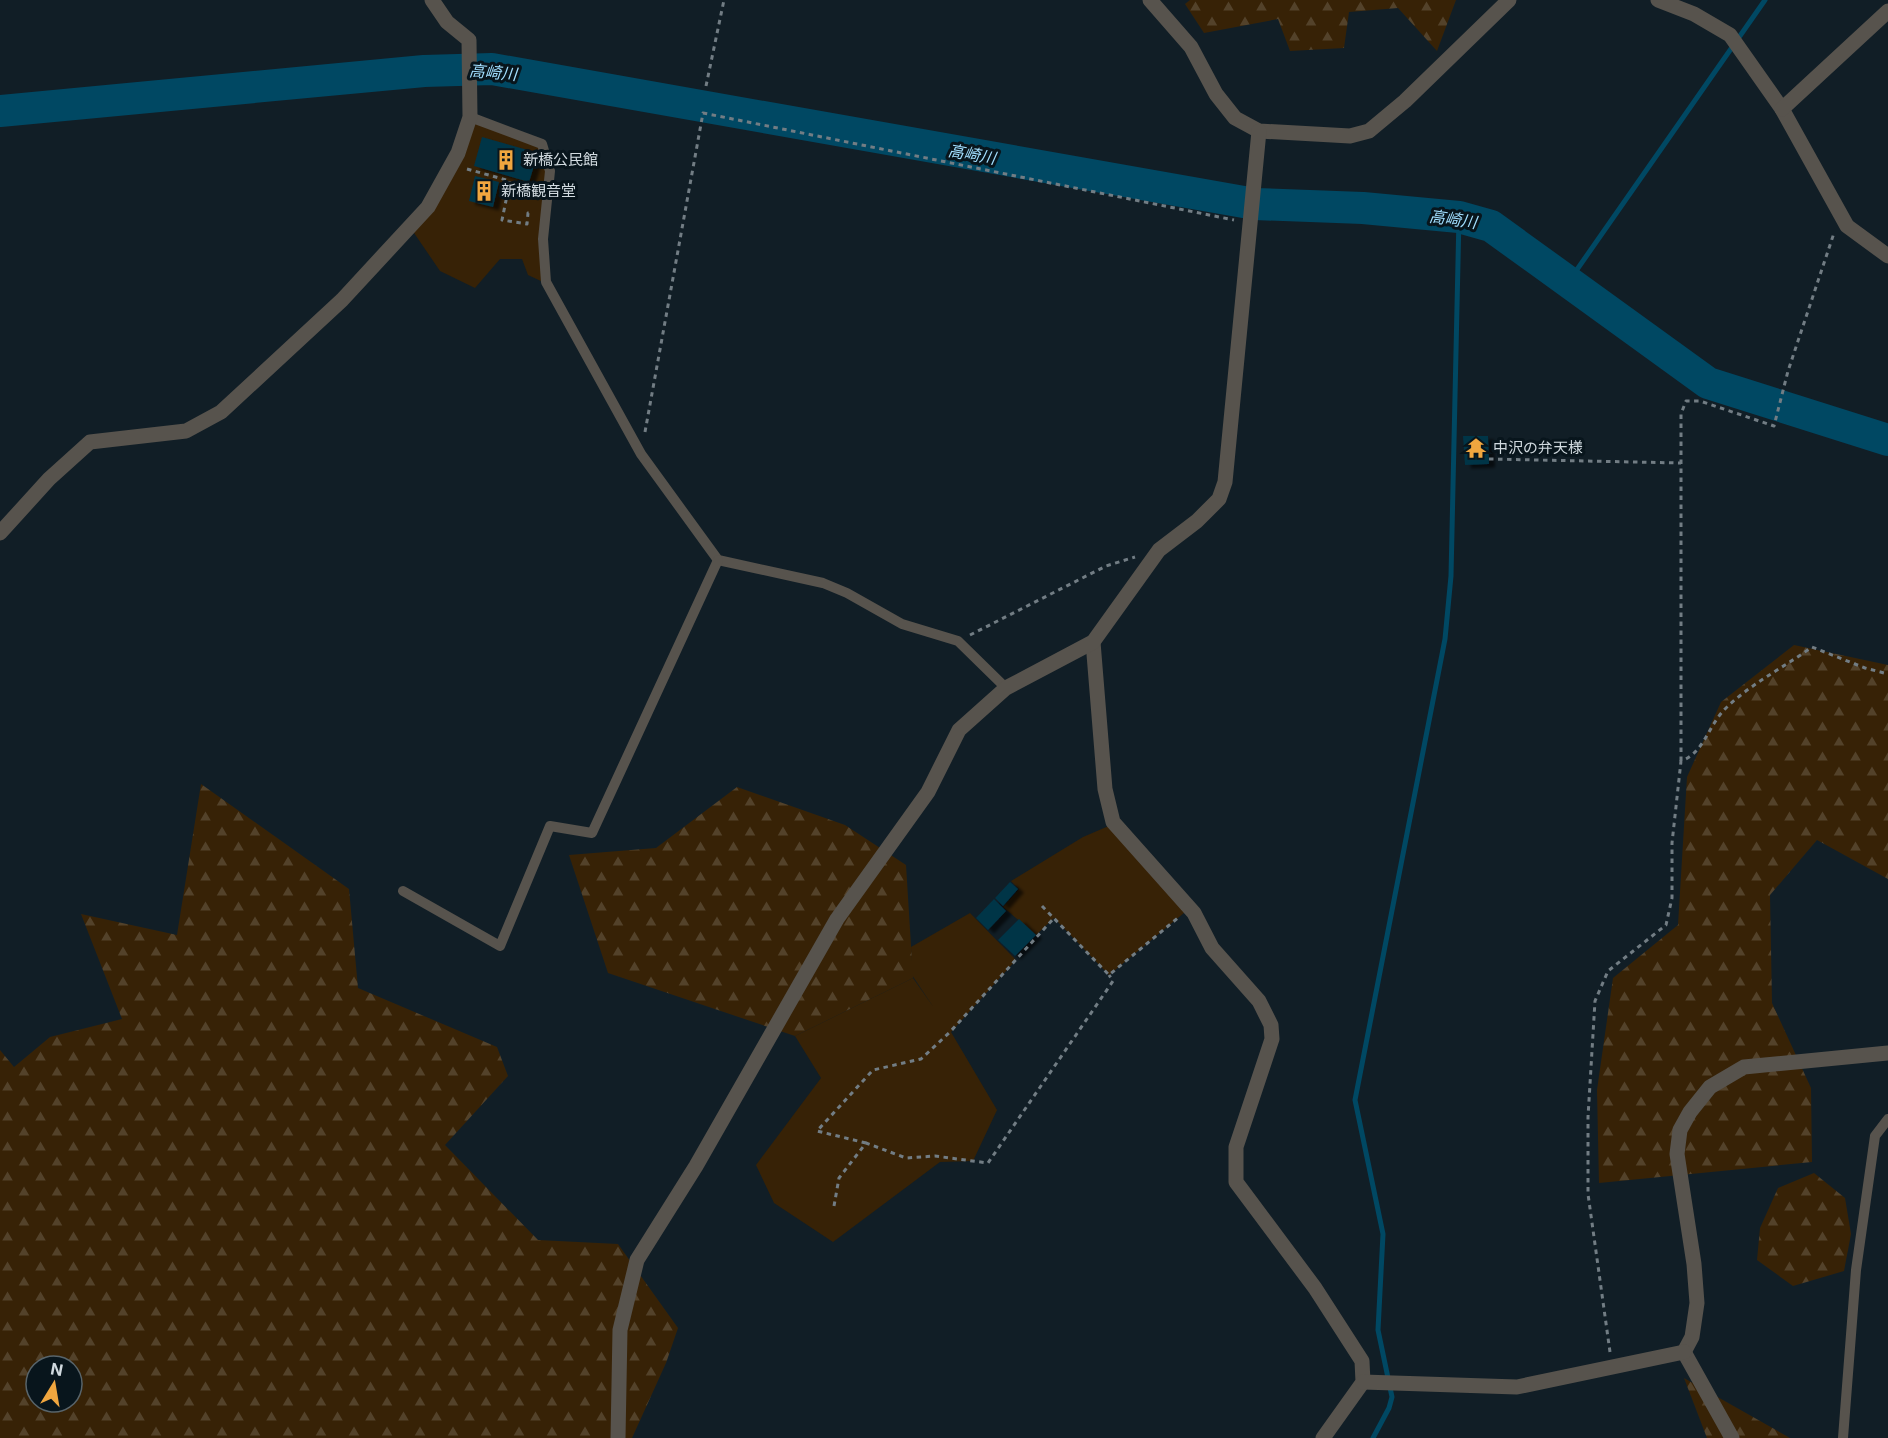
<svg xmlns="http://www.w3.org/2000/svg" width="1888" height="1438" font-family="Inter,'Noto Sans JP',sans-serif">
<defs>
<pattern id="forest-firs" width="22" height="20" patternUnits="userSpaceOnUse" patternTransform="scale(1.5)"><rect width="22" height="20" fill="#372206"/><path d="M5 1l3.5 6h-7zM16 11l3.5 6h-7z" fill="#53422a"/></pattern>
<filter id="shadow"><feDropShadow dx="6" dy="3.5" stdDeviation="1.5" flood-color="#0009"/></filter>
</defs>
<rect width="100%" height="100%" fill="#111e26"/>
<g fill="#372206">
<path d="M472,121L539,146L547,170L543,282L528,275L522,259H500L475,288L440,271L412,230Z"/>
<path d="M1111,825L1190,908L1109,975L1054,918L1036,935L1003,907L1019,889L1011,881L1083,837Z"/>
<path d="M970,913L1016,960L951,1032L997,1110L973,1161L940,1162L833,1242L774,1203L756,1165L821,1078L795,1036L913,978L934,1008L912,975L911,947Z"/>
</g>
<g fill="url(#forest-firs)" fill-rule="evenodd">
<path d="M1190,0H1456L1437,51L1398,8L1349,12L1344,48L1290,51L1278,19L1204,33L1185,4Z"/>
<path d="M1794,645L1888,665V879L1817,840L1770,895L1772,1003L1811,1088L1812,1162L1599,1183L1597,1090L1613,978L1678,925L1687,777L1721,702Z"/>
<path d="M201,784L349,889L358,988L497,1047L508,1076L445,1145L538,1240L618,1244L678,1328L666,1363L632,1438H0V1050L14,1067L50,1037L122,1019L81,914L177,935ZM36,1366H72V1402H36Z"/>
<path d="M737,787L845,825L906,865L913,978L795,1036L608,973L569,855L656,848Z"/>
<path d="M1814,1173L1845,1198L1851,1234L1844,1271L1793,1286L1757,1260L1760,1228L1778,1188Z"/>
<path d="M1684,1378L1790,1438H1707Z"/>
</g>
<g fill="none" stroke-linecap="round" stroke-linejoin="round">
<g stroke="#004863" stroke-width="5">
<path d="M1569,281L1765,0"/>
<path d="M1373,1438L1389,1408L1392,1397L1378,1330L1383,1234L1355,1100L1445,639L1451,576L1459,217"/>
</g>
<path stroke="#004863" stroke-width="32" d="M0,111L424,71L492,69L1255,204L1363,208L1459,217L1491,226L1708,383L1888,440"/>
</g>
<g fill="#053447" filter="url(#shadow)">
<path d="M482,137L538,153L529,182L474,166Z"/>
<path d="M475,176L499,182L493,207L469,201Z"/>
<path d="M1463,436H1488L1489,464L1465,465Z"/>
<path d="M1010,882L1018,889L1003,906L995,898Z"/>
<path d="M994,899L1006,911L988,930L976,918Z"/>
<path d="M1019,919L1036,935L1015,956L998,940Z"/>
</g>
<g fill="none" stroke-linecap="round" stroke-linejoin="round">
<g stroke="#727d84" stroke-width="3" stroke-dasharray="4.5 4.5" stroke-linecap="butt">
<path d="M706,86L724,0"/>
<path d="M467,169L510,181L502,220L527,224L528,213H533"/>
<path d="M645,432L703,113L1234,220"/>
<path d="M1489,459L1681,463"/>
<path d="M970,635L1106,566L1135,557"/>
<path d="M1681,761V414L1686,401H1700L1774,426L1788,371L1834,233"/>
<path d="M1042,906L1109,975L1179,917"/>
<path d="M866,1143L817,1131L873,1070L921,1059L950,1032L1054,918"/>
<path d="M834,1206L839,1178L866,1143L906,1158L935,1156L988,1163L1113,981L1109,975"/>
<path d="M1610,1352L1588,1194V1117L1595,1001L1608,971L1666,925L1672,898V843L1681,761C1704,753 1708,726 1725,709C1750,684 1783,668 1812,647L1865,668L1888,674"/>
</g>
<g stroke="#57534d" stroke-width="10">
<path d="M470,117L542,144L550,171L543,239L546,282L641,454L718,560L823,583L847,593L902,624L958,641L1006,688"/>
<path d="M403,891L500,946L550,826L592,833L718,560"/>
<path d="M1843,1438L1856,1270L1875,1136L1888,1119"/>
</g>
<g stroke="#57534d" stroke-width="15">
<path d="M1150,0L1191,47L1216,94L1235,118L1259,131L1350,136L1369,131L1405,101L1509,0"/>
<path d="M1658,0L1694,14L1730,35L1782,109L1847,226L1888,256"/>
<path d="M1782,109L1888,11"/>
<path d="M0,533L49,479L90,442L186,431L221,412L342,300L428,207L458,153L470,117L469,40L447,22L432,0"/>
<path d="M1093,642L1105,789L1113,822L1194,913L1212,948L1259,1001L1271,1025L1272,1039L1236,1147V1182L1315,1288L1362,1361L1363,1382L1323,1438"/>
<path d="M1684,1352L1692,1337L1697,1303L1694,1264L1677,1154L1680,1130L1690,1112L1710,1087L1744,1067L1888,1053"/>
<path d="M1684,1352L1732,1438"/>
<path d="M1363,1382L1517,1387L1684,1352"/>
<path d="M618,1438L620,1330L637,1260L696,1166L837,919L928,792L959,730L1006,688L1093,642L1159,550L1197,521L1219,499L1225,482L1259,131"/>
</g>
</g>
<defs>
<g id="building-bare" transform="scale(1.62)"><path d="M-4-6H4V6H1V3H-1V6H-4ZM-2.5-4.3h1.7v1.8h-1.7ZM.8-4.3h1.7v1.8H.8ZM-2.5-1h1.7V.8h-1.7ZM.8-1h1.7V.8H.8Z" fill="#f0a63f" stroke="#08151c" stroke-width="2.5" paint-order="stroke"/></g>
<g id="temple-bare" transform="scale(1.62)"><path d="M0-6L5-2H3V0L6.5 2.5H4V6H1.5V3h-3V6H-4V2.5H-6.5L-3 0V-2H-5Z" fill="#f0a63f" stroke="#08151c" stroke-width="2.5" paint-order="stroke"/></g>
</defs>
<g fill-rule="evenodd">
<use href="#building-bare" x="506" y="160"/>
<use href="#building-bare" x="484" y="191"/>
<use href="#temple-bare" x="1476" y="448"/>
</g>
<g text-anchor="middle" stroke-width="6" stroke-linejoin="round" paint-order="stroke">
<g font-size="15" fill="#d1dadf" stroke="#08151c" text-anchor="start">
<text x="523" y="165">新橋公民館</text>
<text x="501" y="196">新橋観音堂</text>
<text x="1493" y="453">中沢の弁天様</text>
</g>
<g font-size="16" font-style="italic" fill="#a2dfff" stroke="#08151c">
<text transform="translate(493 72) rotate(5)" y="6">高崎川</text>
<text transform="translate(972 154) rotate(10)" y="6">高崎川</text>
<text transform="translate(1453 219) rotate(8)" y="6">高崎川</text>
</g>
</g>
<g transform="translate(54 1384) rotate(11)"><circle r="28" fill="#08151c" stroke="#58646a" stroke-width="1.5"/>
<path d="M0-4.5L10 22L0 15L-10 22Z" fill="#f0a63f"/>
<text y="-9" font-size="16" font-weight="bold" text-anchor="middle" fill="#d1dadf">N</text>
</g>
</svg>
